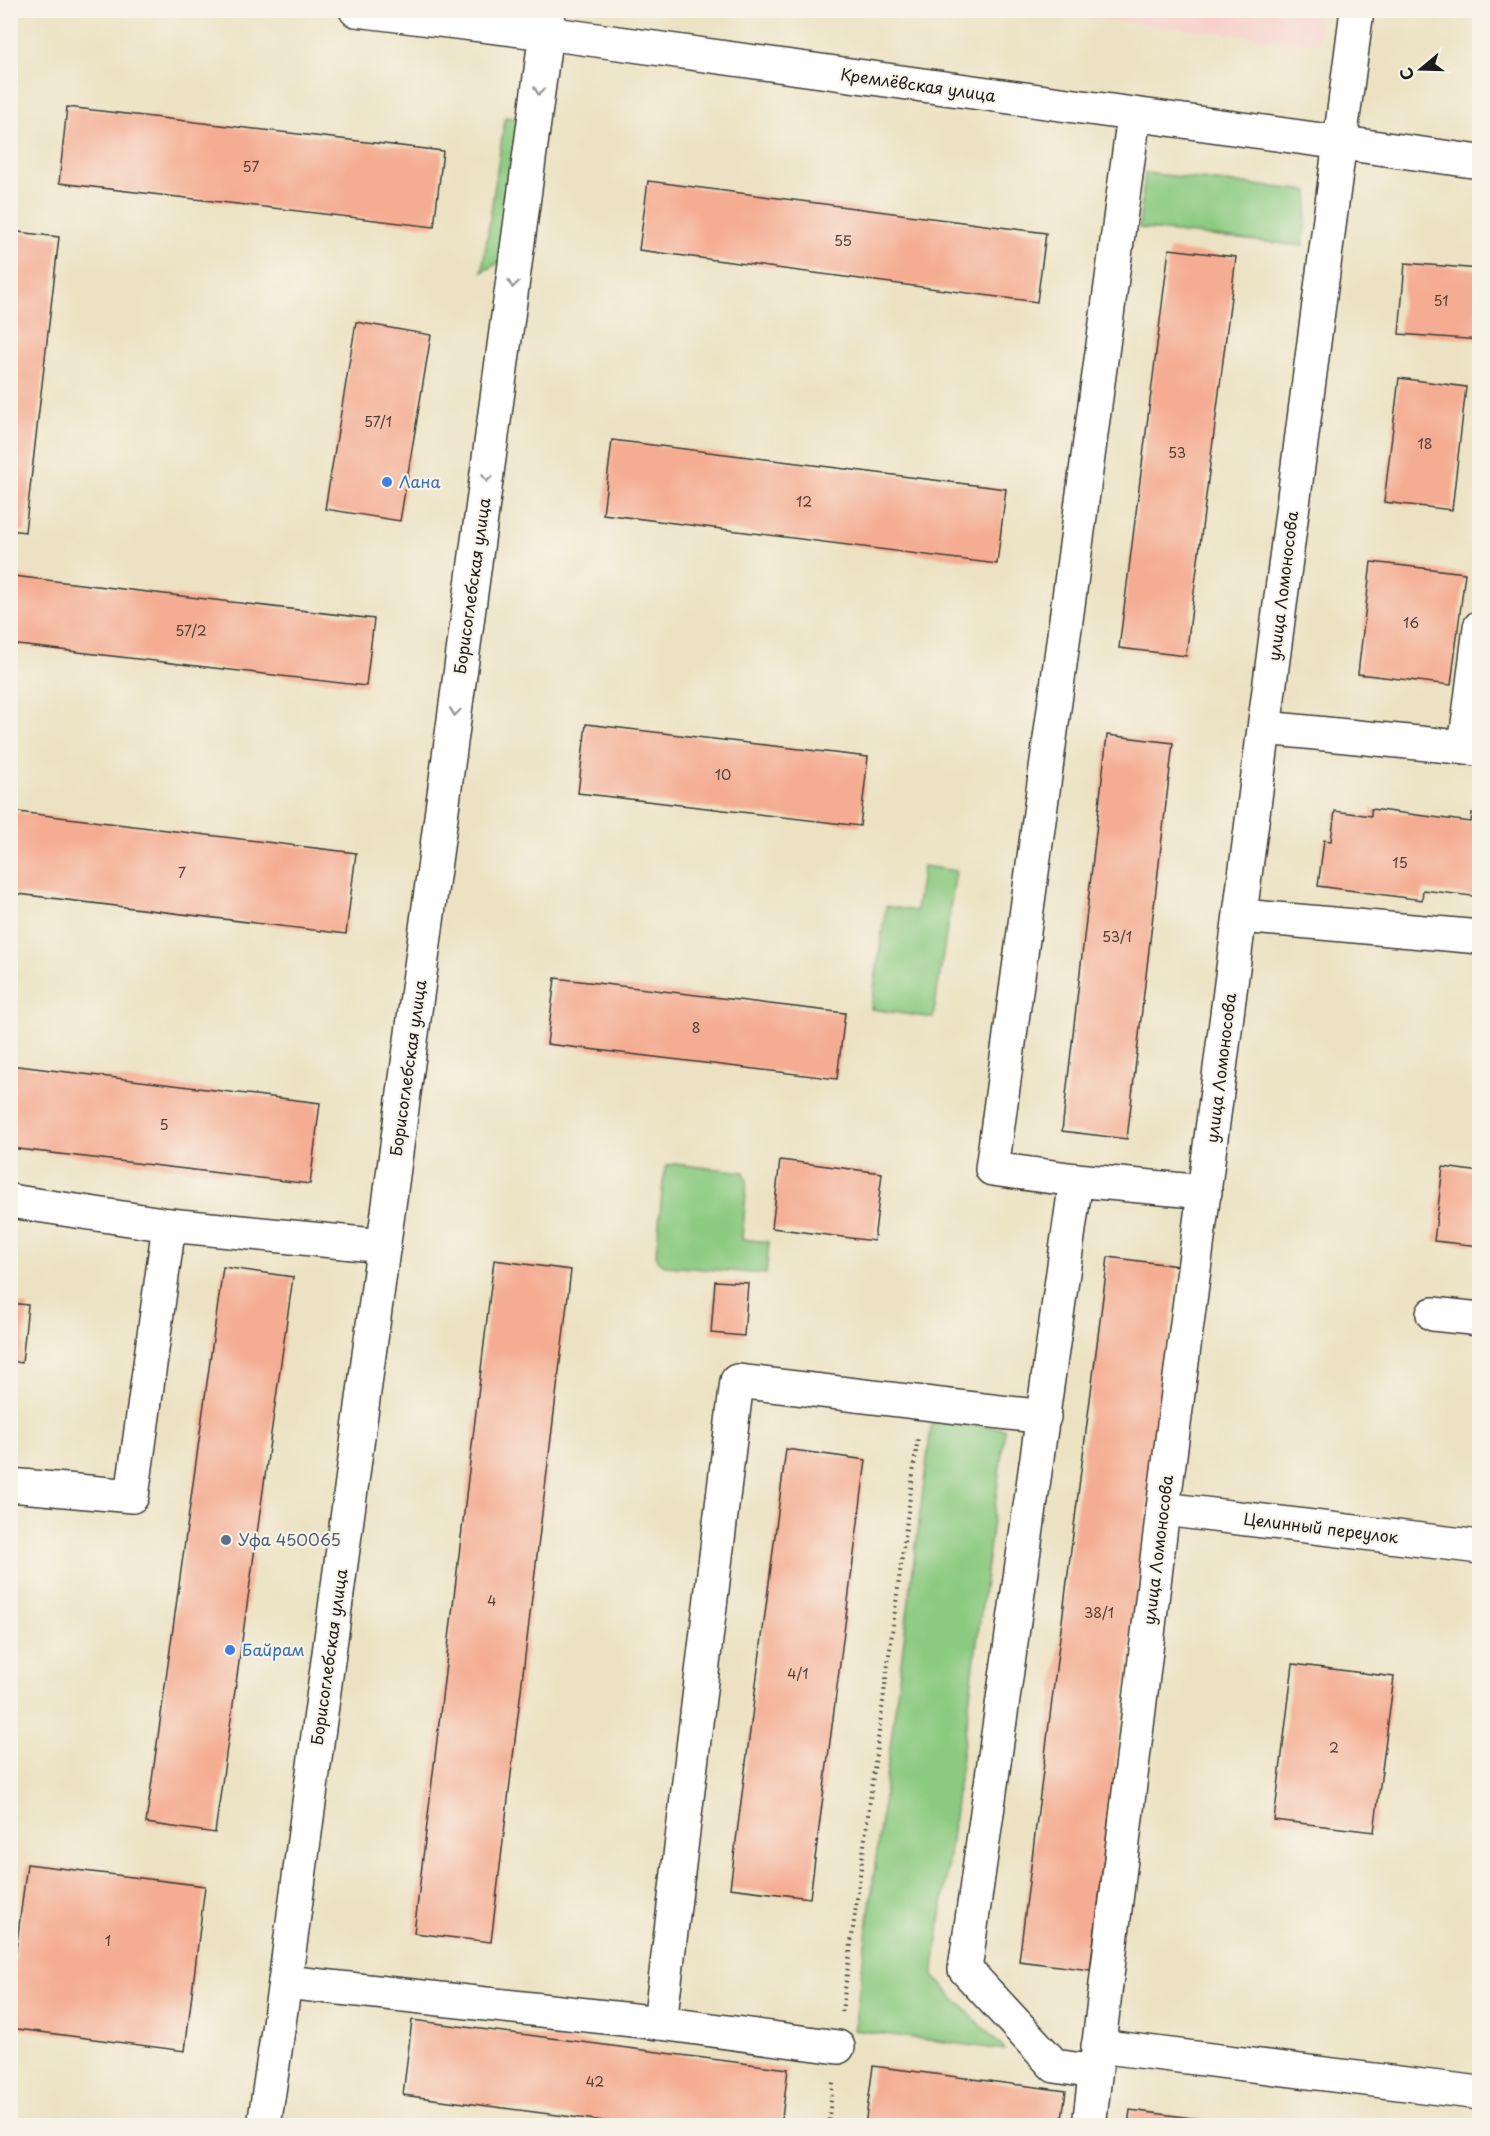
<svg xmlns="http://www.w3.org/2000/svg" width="1490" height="2136" font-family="'Playpen Sans',sans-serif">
<rect width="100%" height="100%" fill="#f7f3e8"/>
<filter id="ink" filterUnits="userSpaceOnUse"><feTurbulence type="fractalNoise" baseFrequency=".0167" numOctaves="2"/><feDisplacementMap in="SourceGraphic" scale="12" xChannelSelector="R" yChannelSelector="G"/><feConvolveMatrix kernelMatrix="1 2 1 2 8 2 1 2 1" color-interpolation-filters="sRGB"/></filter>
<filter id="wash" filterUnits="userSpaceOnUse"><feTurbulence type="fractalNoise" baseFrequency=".008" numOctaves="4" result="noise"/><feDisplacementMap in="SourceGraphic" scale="24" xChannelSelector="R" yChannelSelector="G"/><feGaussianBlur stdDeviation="1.35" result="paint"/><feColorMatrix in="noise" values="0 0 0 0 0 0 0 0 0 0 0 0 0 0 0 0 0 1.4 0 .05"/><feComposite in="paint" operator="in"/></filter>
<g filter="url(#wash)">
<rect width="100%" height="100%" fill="#ece2c3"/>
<path fill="#f7d0cc" d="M1024,11H1321L1318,44Z"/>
<g fill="#8cca81" stroke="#54734e" stroke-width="1.5">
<path d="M505,117L521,119L500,262L482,272Z"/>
<path d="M1145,173L1309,191L1303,246L1139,228Z"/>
<path d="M923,866L956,871L933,1018L871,1009L886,906L916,911Z"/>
<path d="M675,1164L744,1172L747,1181L742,1239L769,1242L766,1274L667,1266L659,1262L656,1254L664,1173L666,1166Z"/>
<path d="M932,1420L1005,1429L933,1976L1005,2050L854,2030Z"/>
</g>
<g id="blocks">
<g fill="#f4ad93">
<path d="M67,107L443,151L434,227L59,183Z"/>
<path d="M648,181L1046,233L1037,302L639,250Z"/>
<path d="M10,231L59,237L25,532L10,530Z"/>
<path d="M1169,249L1236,257L1186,656L1119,648Z"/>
<path d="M1405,263L1480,269V340L1399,334Z"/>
<path d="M356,322L431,335L400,521L325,509Z"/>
<path d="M1399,378L1466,387L1452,510L1384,502Z"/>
<path d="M612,440L1006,489L997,564L603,514Z"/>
<path d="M1371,562L1465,573L1451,685L1358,674Z"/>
<path d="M13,576L374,619L366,686L10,644Z"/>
<path d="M586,724L868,757L860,826L578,793Z"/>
<path d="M1107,735L1173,743L1127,1139L1062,1131Z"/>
<path d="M1371,809L1471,822L1472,813L1480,814V897L1423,890L1422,900L1318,886L1324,840L1331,841L1335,811L1371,816Z"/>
<path d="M10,811L356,853L346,934L10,893Z"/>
<path d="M555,978L845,1013L837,1079L547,1044Z"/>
<path d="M10,1065L320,1103L310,1184L10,1148Z"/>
<path d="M780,1160L882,1173L874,1241L772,1228Z"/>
<path d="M1443,1167L1480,1172V1246L1434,1241Z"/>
<path d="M10,1229L14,1230L12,1244H10Z"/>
<path d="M1108,1257L1178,1266L1090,1970L1019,1961Z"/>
<path d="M494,1260L571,1270L491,1942L414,1933Z"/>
<path d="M223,1267L293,1277L215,1833L146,1823Z"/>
<path d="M715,1281L748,1283L744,1336L711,1333Z"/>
<path d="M10,1303L28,1305L22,1363L10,1361Z"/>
<path d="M786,1449L866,1460L810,1898L730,1888Z"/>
<path d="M1293,1664L1394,1677L1374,1832L1274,1820Z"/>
<path d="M27,1864L205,1886L185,2051L10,2028V1996Z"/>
<path d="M412,2020L788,2069L781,2126H643L403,2095Z"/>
<path d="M873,2066L1066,2091L1061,2126H865Z"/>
<path d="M1130,2110L1238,2124V2126H1128Z"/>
</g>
</g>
</g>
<g filter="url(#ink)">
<use href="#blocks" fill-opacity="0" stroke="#3b3a35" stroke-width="1.5"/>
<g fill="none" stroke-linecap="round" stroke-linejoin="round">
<g stroke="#3b3a35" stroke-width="36">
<g id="minor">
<path d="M356,10L546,33L1480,162"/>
<path d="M1265,728L1480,749"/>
<path d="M1465,748L1480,627"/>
<path d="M1241,916L1480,937"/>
<path d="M1076,1180L992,1169L1134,115"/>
<path d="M10,1201L169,1225L384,1246"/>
<path d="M1433,1314L1480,1319"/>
<path d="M10,1485L132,1496L169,1225"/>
<path d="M1163,1509L1480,1547"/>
<path d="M285,1982L660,2023L838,2047"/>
<path d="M660,2023L737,1381L1044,1417"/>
<path d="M1098,2046L1480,2093"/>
<path d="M1095,2072L1055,2066L965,1969L1076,1180L1205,1192"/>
<path d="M264,2126L285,1982L549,10"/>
<path d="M1089,2126L1163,1509L1357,10"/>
</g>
</g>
<g stroke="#3b3a35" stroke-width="4" stroke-dasharray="1.5 4.5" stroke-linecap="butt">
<path d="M842,2012L918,1436"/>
<path d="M828,2126L833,2082"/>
</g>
<use href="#minor" stroke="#fff" stroke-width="33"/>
</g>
<defs><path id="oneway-chevron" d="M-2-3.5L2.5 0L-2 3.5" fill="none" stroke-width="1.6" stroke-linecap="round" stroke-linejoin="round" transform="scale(1.5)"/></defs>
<g stroke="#999">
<use href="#oneway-chevron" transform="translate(539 91) rotate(98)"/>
<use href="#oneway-chevron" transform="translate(513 284) rotate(98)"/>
<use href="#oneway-chevron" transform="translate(487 478) rotate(98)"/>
<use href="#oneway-chevron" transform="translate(455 712) rotate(98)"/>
</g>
</g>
<g fill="#3f7fe0" stroke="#f7f3e8" stroke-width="2">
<circle cx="387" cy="482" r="6"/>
<circle cx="230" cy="1650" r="6"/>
</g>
<circle fill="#5c6f8a" stroke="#f7f3e8" stroke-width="2" cx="226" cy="1540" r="6"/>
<g text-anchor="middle" stroke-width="4.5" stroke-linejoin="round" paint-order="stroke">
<g font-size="14" fill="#52403a">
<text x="251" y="172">57</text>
<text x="843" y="246">55</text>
<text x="1441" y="306">51</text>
<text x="378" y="427">57/1</text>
<text x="1425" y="449">18</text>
<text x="1177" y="458">53</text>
<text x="804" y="507">12</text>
<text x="1411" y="628">16</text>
<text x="191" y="636">57/2</text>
<text x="723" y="780">10</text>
<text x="1400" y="868">15</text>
<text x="182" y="878">7</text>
<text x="1117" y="942">53/1</text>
<text x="696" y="1033">8</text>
<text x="164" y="1130">5</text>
<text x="492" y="1606">4</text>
<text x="1099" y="1618">38/1</text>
<text x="798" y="1679">4/1</text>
<text x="1334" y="1753">2</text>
<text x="108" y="1946">1</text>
<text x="595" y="2087">42</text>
</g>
<g font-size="16" fill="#1c1c1c" stroke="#f7f3e8">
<text transform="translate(918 85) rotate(8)" y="6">Кремлёвская улица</text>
<text transform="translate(472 586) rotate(-82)" y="6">Борисоглебская улица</text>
<text transform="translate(1283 586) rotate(-83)" y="6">улица Ломоносова</text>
<text transform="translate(408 1068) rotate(-82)" y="6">Борисоглебская улица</text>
<text transform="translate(1221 1068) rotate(-83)" y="6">улица Ломоносова</text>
<text transform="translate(1321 1528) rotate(7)" y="6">Целинный переулок</text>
<text transform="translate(1158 1550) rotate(-83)" y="6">улица Ломоносова</text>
<text transform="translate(329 1657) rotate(-82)" y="6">Борисоглебская улица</text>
</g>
<g font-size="16" fill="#366cbe" stroke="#f7f3e8" text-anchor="start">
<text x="399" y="488">Лана</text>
<text x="242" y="1656">Байрам</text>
</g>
<g font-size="16" fill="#4e5e75" stroke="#f7f3e8" text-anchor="start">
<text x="238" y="1546">Уфа 450065</text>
</g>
</g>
<rect width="1490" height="2136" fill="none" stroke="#f7f3e8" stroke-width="36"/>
<g transform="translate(1421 69) rotate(251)" stroke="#f7f3e8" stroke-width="4.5" paint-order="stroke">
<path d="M0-4.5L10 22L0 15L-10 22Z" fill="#1c1c1c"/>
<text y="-9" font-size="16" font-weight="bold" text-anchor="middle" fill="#1c1c1c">С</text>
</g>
</svg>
